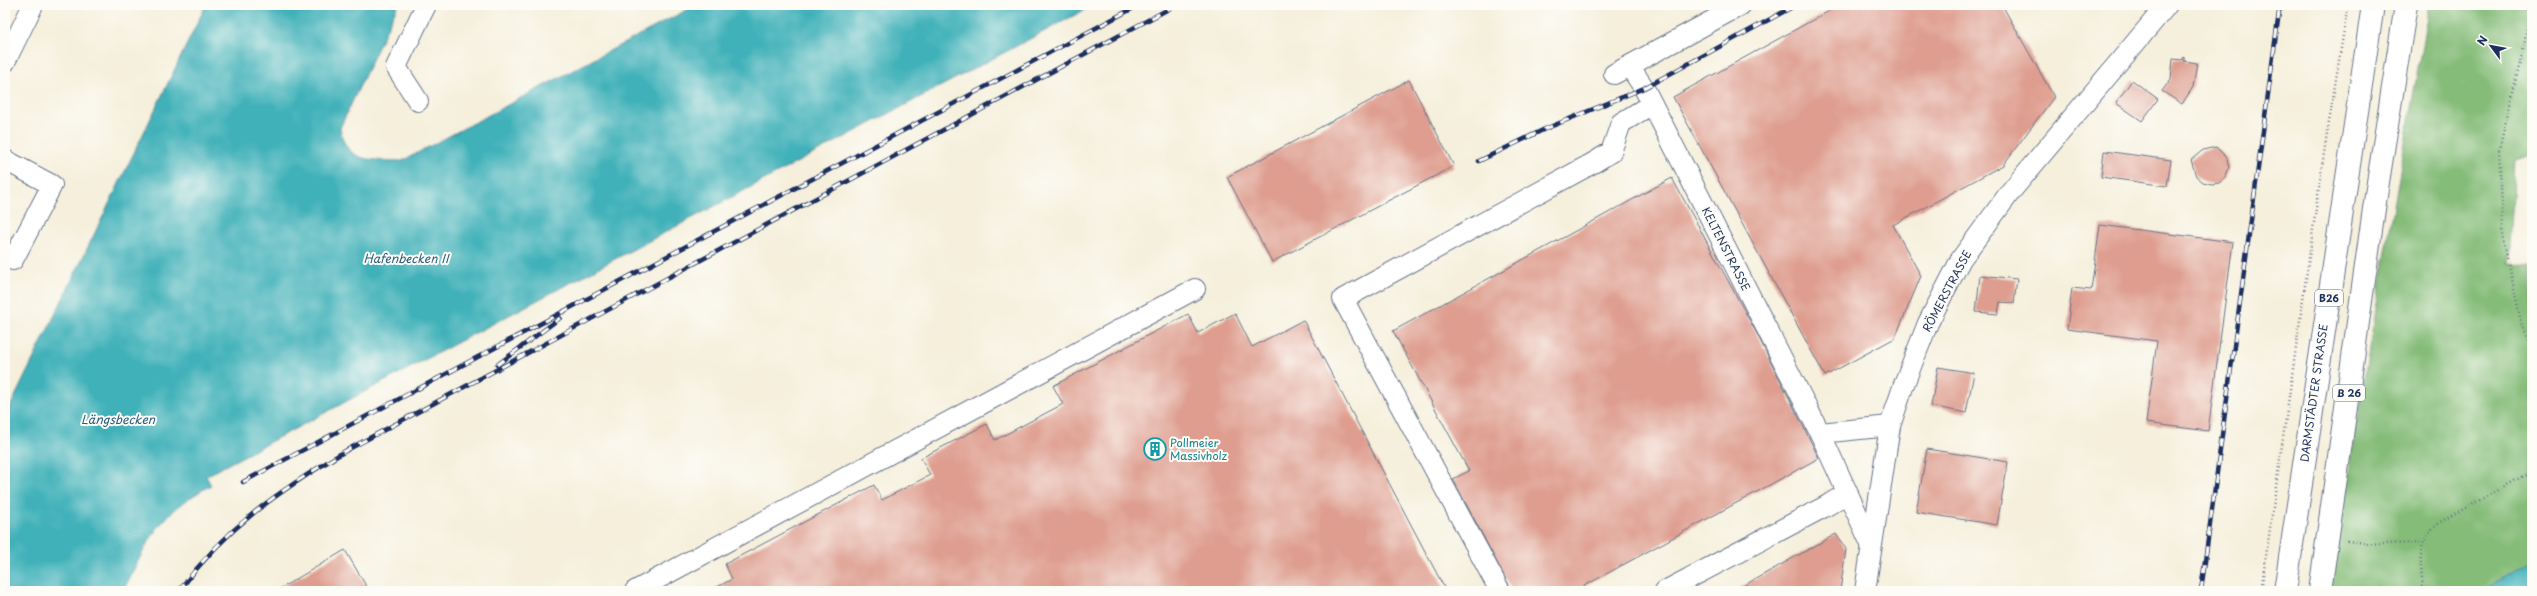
<svg xmlns="http://www.w3.org/2000/svg" width="2537" height="596" font-family="'Playpen Sans',sans-serif">
<rect width="100%" height="100%" fill="#fdfcf7"/>
<filter id="ink" filterUnits="userSpaceOnUse"><feTurbulence type="fractalNoise" baseFrequency=".025" numOctaves="2"/><feDisplacementMap in="SourceGraphic" scale="8" xChannelSelector="R" yChannelSelector="G"/><feConvolveMatrix kernelMatrix="1 2 1 2 8 2 1 2 1" color-interpolation-filters="sRGB"/></filter>
<filter id="wash" filterUnits="userSpaceOnUse"><feTurbulence type="fractalNoise" baseFrequency=".012" numOctaves="4" result="noise"/><feDisplacementMap in="SourceGraphic" scale="16" xChannelSelector="R" yChannelSelector="G"/><feGaussianBlur stdDeviation="0.9" result="paint"/><feColorMatrix in="noise" values="0 0 0 0 0 0 0 0 0 0 0 0 0 0 0 0 0 1.4 0 .05"/><feComposite in="paint" operator="in"/></filter>
<g filter="url(#wash)">
<rect width="100%" height="100%" fill="#f5efdb"/>
<path fill="#84bc78" stroke="#50766b" d="M2429,5H2532V155L2515,160L2509,263L2532,267V561L2492,585L2485,591H2327Z"/>
<g fill="#41b1b9" stroke="#2e708c">
<path d="M206,5H398L340,128C346,165 372,159 402,161L696,5H1094L206,476L211,485C156,516 150,538 123,591H5V417Z"/>
<path d="M2532,561V591H2485L2492,585Z"/>
</g>
<g id="blocks">
<g fill="#de9d8f">
<path d="M1840,5H2002L2054,97L2003,165L1893,225L1921,276L1895,338L1825,376L1673,97Z"/>
<path d="M2184,57V61L2197,63L2193,87L2182,104L2162,91L2171,79L2173,59L2182,60Z"/>
<path d="M1409,80L1454,166L1272,262L1227,177Z"/>
<path d="M2132,80L2158,99L2142,121L2116,103Z"/>
<path d="M2216,147L2227,158L2229,168L2225,178L2219,183L2212,184L2203,182L2196,176L2191,160L2203,150Z"/>
<path d="M2104,151L2171,160L2167,186L2101,177Z"/>
<path d="M1672,178L1756,332L1819,458L1575,591H1512L1453,479L1469,471L1393,331Z"/>
<path d="M2100,225L2233,242L2208,431L2146,423L2157,341L2067,329L2072,288L2091,290Z"/>
<path d="M1980,275L2017,279L2014,303L2000,302L1998,314L1976,312Z"/>
<path d="M1235,313L1252,347L1303,320L1446,591H710L732,579L725,564L874,485L882,500L930,475L921,458L987,424L995,440L1063,404L1053,386L1188,314L1198,333Z"/>
<path d="M1938,367L1974,373L1966,413L1931,406Z"/>
<path d="M1927,449L2008,462L1997,525L1916,512Z"/>
<path d="M1836,534L1846,549L1840,591H1734Z"/>
<path d="M345,550L369,591H276Z"/>
</g>
</g>
</g>
<g filter="url(#ink)">
<use href="#blocks" fill-opacity="0" stroke="#67728a" stroke-width="1"/>
<g fill="none" stroke-linecap="round" stroke-linejoin="round">
<g stroke="#67728a" stroke-width="22">
<g id="minor">
<path d="M5,62L33,5"/>
<path d="M1630,67L1644,88L1820,433L1871,544"/>
<path d="M1614,74L1741,5"/>
<path d="M418,101L396,67L426,5"/>
<path d="M5,160L52,185L13,260L5,257"/>
<path d="M1820,433L1890,426"/>
<path d="M635,591L1195,289"/>
<path d="M1500,591L1343,299L1593,163L1611,152L1621,123L1652,104"/>
<path d="M1665,591L1828,505L1847,493"/>
<path d="M1865,591L1890,426L1904,384L1928,323L1961,259L2011,191L2167,5"/>
</g>
</g>
<g stroke="#67728a" stroke-width="24">
<g id="major">
<path d="M2285,591L2373,5"/>
<path d="M2320,591L2376,195L2406,5"/>
</g>
</g>
<g stroke="#67728a" stroke-width="2.5" stroke-dasharray="1 3" stroke-linecap="butt">
<path d="M2531,5L2523,50L2499,150L2504,242L2523,331L2532,345"/>
<path d="M2347,541L2379,544L2422,543"/>
<path d="M2261,591L2324,153L2348,5"/>
<path d="M2423,591C2421,559 2414,542 2442,521L2532,471"/>
</g>
<use href="#minor" stroke="#fff" stroke-width="20"/>
<use href="#major" stroke="#fff" stroke-width="22"/>
<g stroke="#1b2f5e" stroke-width="4.5">
<g id="rail">
<path d="M1479,161L1545,129L1644,88L1796,5"/>
<path d="M497,365L560,318"/>
<path d="M243,482L1139,5"/>
<path d="M179,591C227,526 279,491 347,450L1176,5"/>
<path d="M2201,591L2280,5"/>
</g>
</g>
<use href="#rail" stroke="#fdfcf7" stroke-width="3" stroke-dasharray="9" stroke-linecap="butt"/>
</g>
</g>
<defs>
<g id="building-ring" transform="scale(1.15)"><circle r="9.5" fill="#fdfcf7" stroke="#0f9aa8" stroke-width="1.5"/><path d="M-4-6H4V6H1V3H-1V6H-4ZM-2.5-4.3h1.7v1.8h-1.7ZM.8-4.3h1.7v1.8H.8ZM-2.5-1h1.7V.8h-1.7ZM.8-1h1.7V.8H.8Z" fill="#0f9aa8"/></g>
</defs>
<g fill-rule="evenodd">
<use href="#building-ring" x="1155" y="449"/>
</g>
<g text-anchor="middle" stroke-width="4" stroke-linejoin="round" paint-order="stroke">
<g fill="#fdfcf7" stroke="#5f6c8c" stroke-width="1">
<rect x="2315" y="290" width="28" height="16" rx="3"/>
<rect x="2333" y="385" width="32" height="16" rx="3"/>
</g>
<g font-size="10" font-weight="bold" fill="#1b2f5e">
<text x="2329" y="302">B26</text>
<text x="2349" y="397">B 26</text>
</g>
<g font-size="11" fill="#1b2f5e" stroke="#fdfcf7">
<text transform="translate(1726 249) rotate(63)" y="4">KELTENSTRASSE</text>
<text transform="translate(1947 291) rotate(-62)" y="4">RÖMERSTRASSE</text>
<text transform="translate(2314 393) rotate(-82)" y="4">DARMSTÄDTER STRASSE</text>
</g>
<g font-size="11" fill="#0d838f" stroke="#fdfcf7" text-anchor="start">
<text x="1170" y="447">Pollmeier<tspan x="1170" dy="13">Massivholz</tspan></text>
</g>
<g font-size="12" font-style="italic" fill="#285c7e" stroke="#fdfcf7">
<text x="406" y="263">Hafenbecken II</text>
<text x="118" y="424">Längsbecken</text>
</g>
</g>
<rect width="2537" height="596" fill="none" stroke="#fdfcf7" stroke-width="20"/>
<g transform="translate(2491 46) rotate(302)" stroke="#fdfcf7" stroke-width="3" paint-order="stroke">
<path d="M0-3L7 15L0 10L-7 15Z" fill="#1b2f5e"/>
<text y="-6" font-size="11" font-weight="bold" text-anchor="middle" fill="#1b2f5e">N</text>
</g>
</svg>
